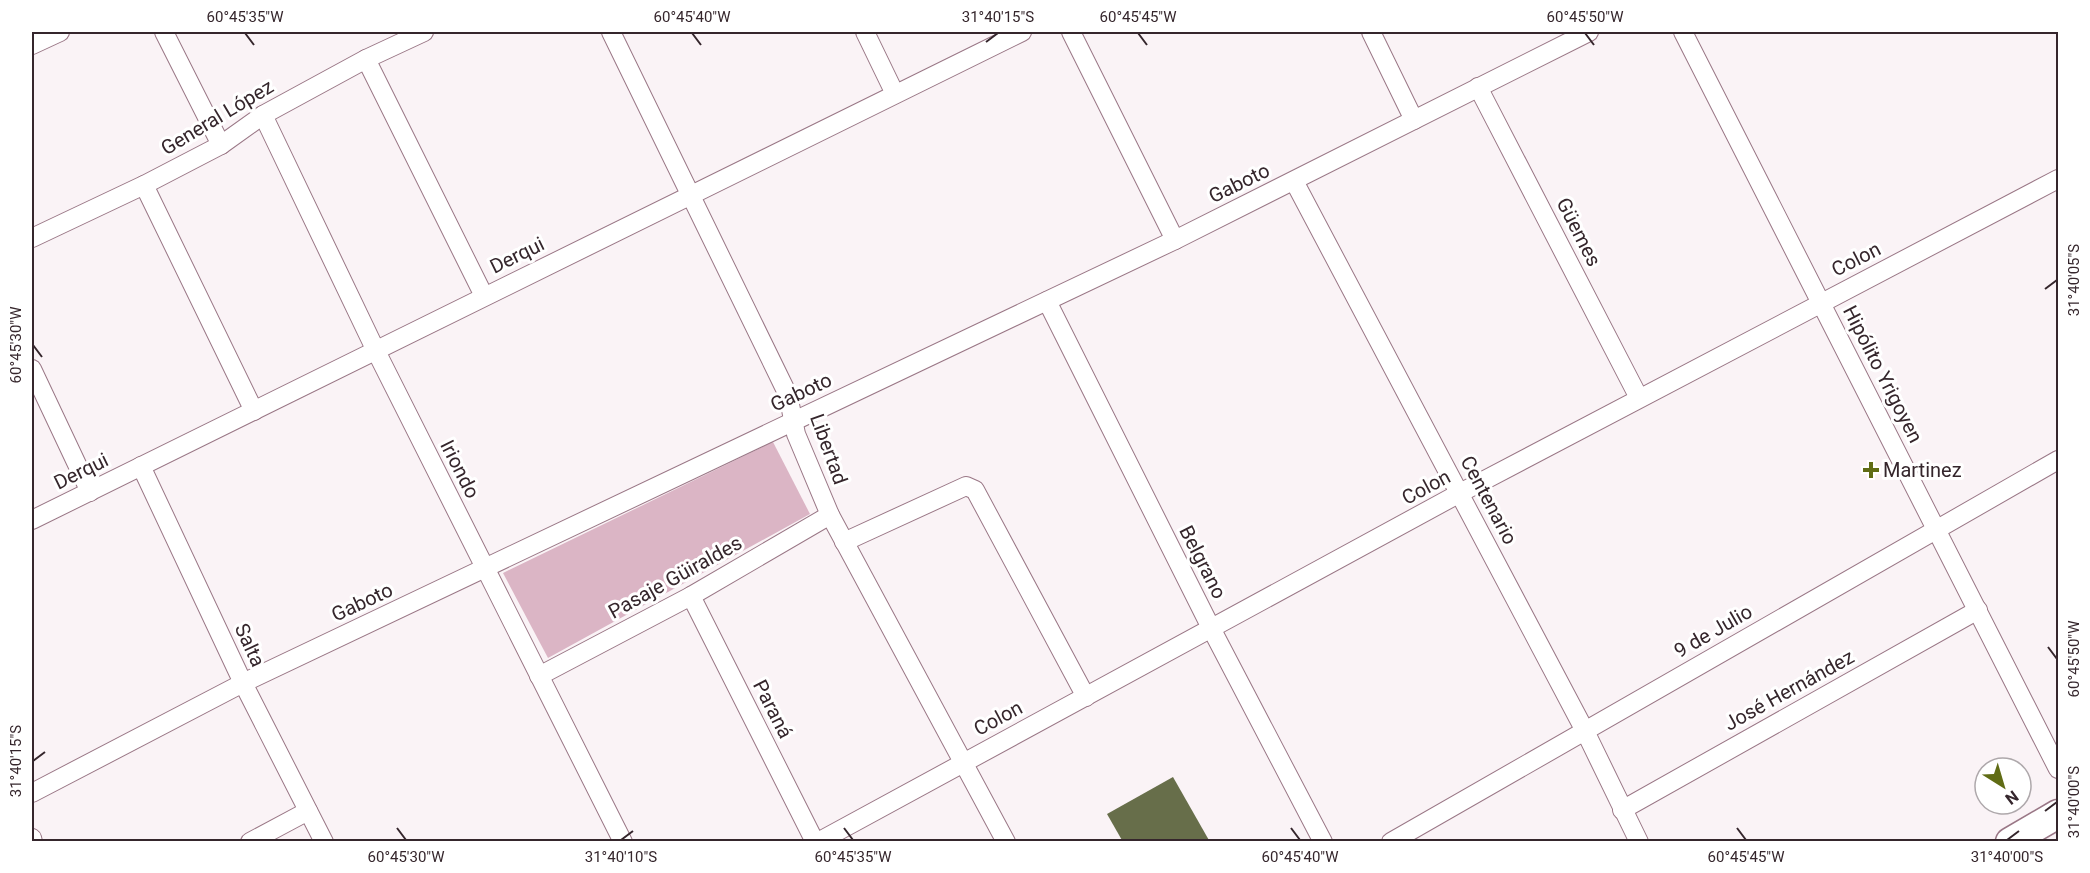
<svg xmlns="http://www.w3.org/2000/svg" width="2090" height="873" font-family="Roboto,sans-serif">
<rect width="100%" height="100%" fill="#faf3f6"/>
<path fill="#dbb5c5" d="M773,442L810,514L548,658L503,573Z"/>
<path fill="#676e4a" d="M1173,777L1210,842H1123L1107,814Z"/>
<g fill="none" stroke-linecap="round" stroke-linejoin="round">
<g stroke="#9a7786" stroke-width="20">
<g id="minor">
<path d="M164,32L221,145"/>
<path d="M611,32L788,395L796,434L830,515L1006,842"/>
<path d="M865,32L895,94"/>
<path d="M1071,32L1175,240"/>
<path d="M1371,32L1414,120"/>
<path d="M1683,32L2058,769"/>
<path d="M32,45L60,32"/>
<path d="M366,59L484,296"/>
<path d="M1478,87L1639,398"/>
<path d="M263,115L376,351L623,842"/>
<path d="M1294,181L1585,731L1639,842"/>
<path d="M144,185L254,411"/>
<path d="M32,238L144,185L221,145L263,115L366,59L424,32"/>
<path d="M1047,301L1211,628L1323,842"/>
<path d="M32,369L90,492"/>
<path d="M141,466L243,683L324,842"/>
<path d="M32,520L1022,32"/>
<path d="M844,542L966,486L975,490L1086,697"/>
<path d="M691,596L815,842"/>
<path d="M539,676L691,596L830,515"/>
<path d="M32,793L243,683L1175,240L1589,32"/>
<path d="M1622,810L1978,610"/>
<path d="M32,838L33,842"/>
<path d="M250,842L308,811"/>
<path d="M818,842L1460,493L2058,179"/>
<path d="M1391,842L2058,460"/>
</g>
</g>
<g stroke="#9a7786" stroke-width="31">
<path id="primary" d="M2010,842L2058,814"/>
</g>
<use href="#minor" stroke="#fff" stroke-width="18"/>
<use href="#primary" stroke="#fff" stroke-width="28"/>
</g>
<path fill="none" stroke="#35262c" stroke-width="2" d="M245,33L254,45M692,33L701,45M1138,33L1147,45M1585,33L1594,45M986,42L998,33M2045,289L2057,280M33,345L42,357M2048,647L2057,659M33,761L45,752M2045,811L2057,802M397,828L406,840M844,828L853,840M1291,828L1300,840M1737,828L1746,840M621,840L633,831M2007,840L2019,831"/>
<path fill="#606c15" stroke="#fff" stroke-width="2" d="M1868 461h6v6h6v6h-6v6h-6v-6h-6v-6h6z"/>
<g text-anchor="middle" stroke-width="6" stroke-linejoin="round" paint-order="stroke">
<g font-size="20" fill="#35262c" stroke="#fff">
<text transform="translate(217 117) rotate(-31)" y="7">General López</text>
<text transform="translate(1239 183) rotate(-26)" y="7">Gaboto</text>
<text transform="translate(1579 232) rotate(63)" y="7">Güemes</text>
<text transform="translate(517 255) rotate(-26)" y="7">Derqui</text>
<text transform="translate(1856 259) rotate(-27)" y="7">Colon</text>
<text transform="translate(1883 374) rotate(63)" y="7">Hipólito Yrigoyen</text>
<text transform="translate(801 392) rotate(-25)" y="7">Gaboto</text>
<text transform="translate(829 449) rotate(70)" y="7">Libertad</text>
<text transform="translate(460 469) rotate(63)" y="7">Iriondo</text>
<text transform="translate(81 471) rotate(-26)" y="7">Derqui</text>
<text transform="translate(1426 487) rotate(-28)" y="7">Colon</text>
<text transform="translate(1489 500) rotate(62)" y="7">Centenario</text>
<text transform="translate(1203 562) rotate(63)" y="7">Belgrano</text>
<text transform="translate(675 577) rotate(-29)" y="7">Pasaje Güiraldes</text>
<text transform="translate(362 602) rotate(-25)" y="7">Gaboto</text>
<text transform="translate(1713 631) rotate(-30)" y="7">9 de Julio</text>
<text transform="translate(250 645) rotate(65)" y="7">Salta</text>
<text transform="translate(1789 690) rotate(-29)" y="7">José Hernández</text>
<text transform="translate(773 709) rotate(63)" y="7">Paraná</text>
<text transform="translate(998 718) rotate(-28)" y="7">Colon</text>
</g>
<g font-size="20" fill="#35262c" stroke="#fff" text-anchor="start">
<text x="1883" y="477">Martinez</text>
</g>
</g>
<rect width="2090" height="873" fill="none" stroke="#ffffff" stroke-width="66"/>
<g transform="translate(2003 786) rotate(143)"><circle r="28" fill="#ffffff" stroke="#aea8ab" stroke-width="1.5"/>
<path d="M0-4.5L10 22L0 15L-10 22Z" fill="#606c15"/>
<text y="-9" font-size="16" font-weight="bold" text-anchor="middle" fill="#35262c">N</text>
</g>
<rect x="33" y="33" width="2024" height="807" fill="none" stroke="#35262c" stroke-width="2"/>
<g font-size="15" text-anchor="middle" fill="#35262c">
<text x="245" y="22">60°45'35"W</text>
<text x="692" y="22">60°45'40"W</text>
<text x="998" y="22">31°40'15"S</text>
<text x="1138" y="22">60°45'45"W</text>
<text x="1585" y="22">60°45'50"W</text>
<text transform="translate(2074 280) rotate(-90)" y="5">31°40'05"S</text>
<text transform="translate(16 345) rotate(-90)" y="5">60°45'30"W</text>
<text transform="translate(2074 659) rotate(-90)" y="5">60°45'50"W</text>
<text transform="translate(16 761) rotate(-90)" y="5">31°40'15"S</text>
<text transform="translate(2074 802) rotate(-90)" y="5">31°40'00"S</text>
<text x="406" y="862">60°45'30"W</text>
<text x="621" y="862">31°40'10"S</text>
<text x="853" y="862">60°45'35"W</text>
<text x="1300" y="862">60°45'40"W</text>
<text x="1746" y="862">60°45'45"W</text>
<text x="2007" y="862">31°40'00"S</text>
</g>
</svg>
